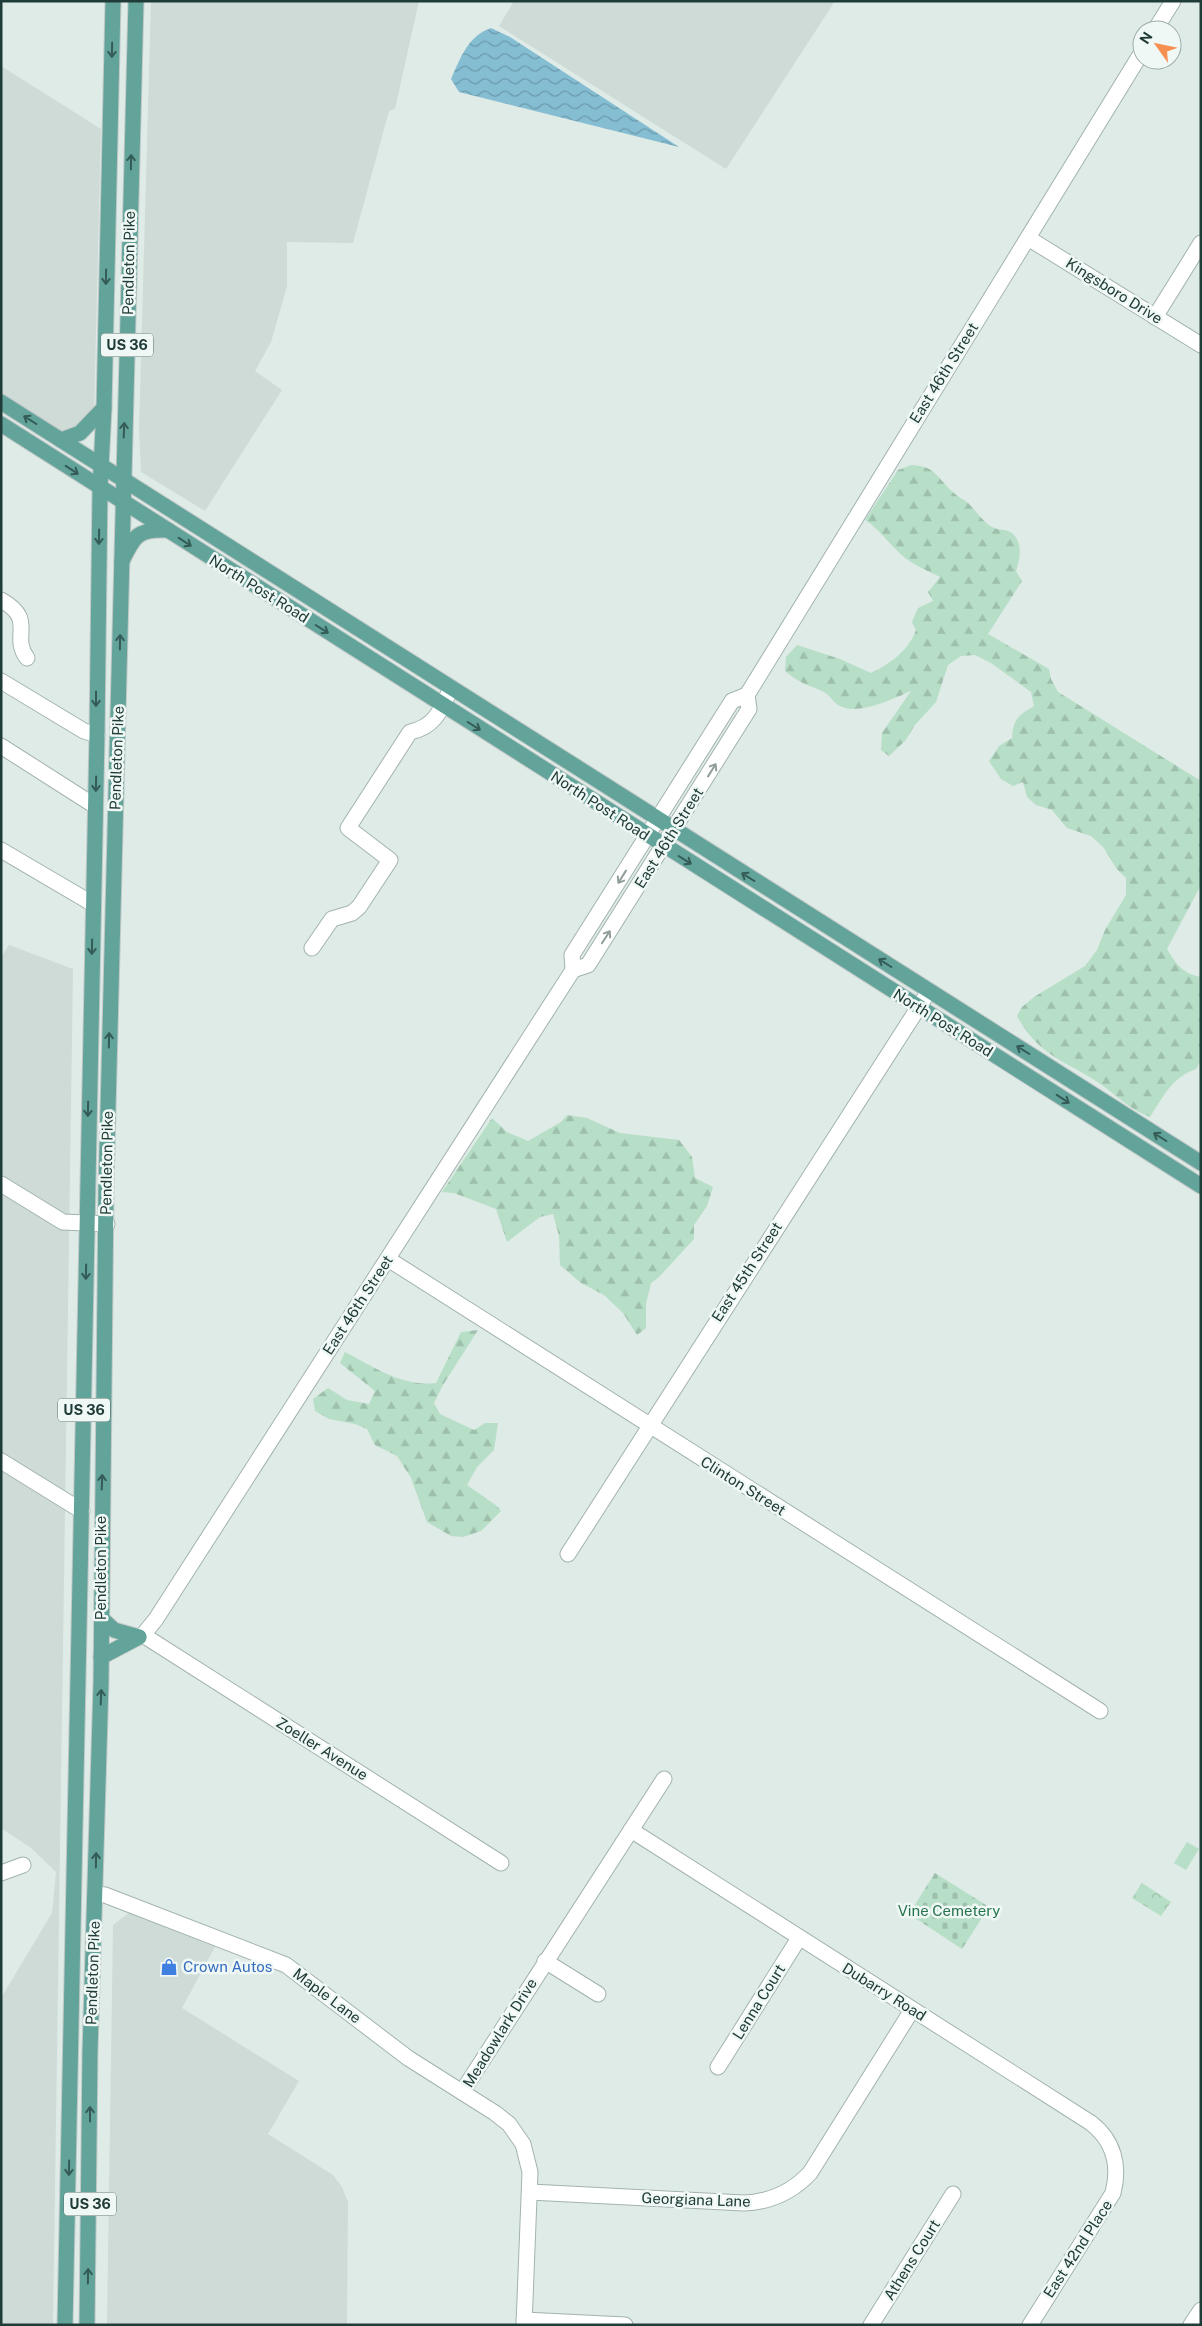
<svg xmlns="http://www.w3.org/2000/svg" width="1202" height="2326" font-family="'Public Sans',sans-serif">
<defs>
<pattern id="forest-firs" width="22" height="20" patternUnits="userSpaceOnUse" patternTransform="scale(1.25)"><rect width="22" height="20" fill="#b7dec6"/><path d="M5 1l3.5 6h-7zM16 11l3.5 6h-7z" fill="#9dbfab"/></pattern>
<pattern id="cemetery-stones" width="16" height="16" patternUnits="userSpaceOnUse" patternTransform="scale(1.25)"><rect width="16" height="16" fill="#b7dec6"/><path d="M2 7V4a2 2 0 0 1 4 0v3zM10 15v-3a2 2 0 0 1 4 0v3z" fill="#9dbfab"/></pattern>
<pattern id="park-crowns" width="20" height="18" patternUnits="userSpaceOnUse" patternTransform="scale(1.25)"><rect width="20" height="18" fill="#b7dec6"/><path d="M2 6a3 3 0 1 1 6 0M12 15a3 3 0 1 1 6 0" fill="none" stroke="#9dbfab"/></pattern>
<pattern id="water-waves" width="16" height="10" patternUnits="userSpaceOnUse" patternTransform="scale(1.25)"><rect width="16" height="10" fill="#85bdd3"/><path d="M0 5q4-4 8 0t8 0" fill="none" stroke="#6c9bac"/></pattern>
</defs>
<rect width="100%" height="100%" fill="#dfebe7"/>
<g fill="#cedbd7">
<path d="M151,1H419L395,109L389,111L353,243L287,242V286L271,342L255,371L282,390L205,511L141,472L139,429Z"/>
<path d="M514,1H835L726,169L499,26Z"/>
<path d="M1,66L101,129L94,413L81,429L60,433L1,395Z"/>
<path d="M9,945L73,969L53,2325H1V1998L52,1913L56,1872L31,1848L1,1828V957Z"/>
<path d="M129,1913L215,1947L182,2008L299,2081L268,2134L333,2175L342,2187L348,2202L347,2325H107L113,1925Z"/>
</g>
<path fill="#b7dec6" d="M1187,1842L1199,1849L1186,1870L1174,1863Z"/>
<g fill="url(#forest-firs)">
<path d="M911,465C937,466 937,479 954,493C959,498 966,500 970,505C977,512 983,522 992,527C999,531 1007,528 1013,534C1023,544 1020,559 1016,571L1022,581L988,634L1049,669L1051,679L1058,692L1201,781V885L1167,949C1176,964 1183,974 1201,977V1060L1196,1069C1171,1078 1164,1096 1150,1117C1131,1110 1118,1097 1102,1085C1067,1061 1039,1057 1017,1016L1022,1007L1034,997L1085,966L1097,950L1105,930L1126,895V878L1116,868L1104,848L1091,836L1067,828L1052,810L1036,805L1027,797L1023,782L1013,786L1001,779L989,761L999,746L1012,738C1013,720 1018,715 1034,706L1031,692L991,663L975,655L961,656L948,665L936,702L915,725L905,741L889,756L881,750L882,733L911,691C895,698 858,716 840,706C833,703 830,694 822,691C805,684 800,683 785,671L786,657L797,645L840,659L871,673C890,664 909,650 916,630L912,622L918,608L933,601L928,592L940,577C928,571 916,566 905,558C890,546 882,531 865,520L898,470Z"/>
<path d="M567,1115L587,1118L620,1133L679,1140L692,1157L695,1178L713,1187L707,1206L694,1225V1239L659,1277L651,1283L646,1304V1328L637,1335L623,1313L604,1295L581,1283L560,1265L559,1236L553,1214L540,1217L507,1242L496,1209L454,1193L442,1192L492,1118L507,1132L528,1141L561,1122Z"/>
<path d="M478,1330L443,1385L434,1403L440,1414L474,1430L485,1423H498L494,1450L477,1467L467,1485L497,1506L501,1511L481,1531L463,1537L451,1536L427,1522L411,1478L397,1456L375,1445L367,1429L355,1424L329,1419L315,1411L313,1399L328,1388L347,1400L369,1404L375,1391L340,1363L345,1352C374,1367 402,1387 436,1383L461,1332Z"/>
</g>
<path fill="url(#cemetery-stones)" d="M935,1873L989,1907L962,1949L909,1914Z"/>
<path fill="url(#park-crowns)" d="M1142,1883L1171,1902L1161,1916L1132,1898Z"/>
<path fill="url(#water-waves)" d="M491,28L510,37L679,147L459,92L451,79C461,57 468,36 491,28Z"/>
<g fill="none" stroke-linecap="round" stroke-linejoin="round">
<g stroke="#a2b3af" stroke-width="17">
<g id="minor">
<path d="M1155,30L1173,1"/>
<path d="M1028,238L1201,345"/>
<path d="M1155,317L1201,243"/>
<path d="M1,600C37,620 10,635 27,658"/>
<path d="M1,681L84,731L97,735"/>
<path d="M1,746L95,806"/>
<path d="M1,850L93,904"/>
<path d="M312,948L332,919L352,913L359,907L390,860L348,828L410,732C435,727 441,710 451,688"/>
<path d="M573,970L588,965L749,709L747,695"/>
<path d="M1,1184L63,1222L107,1224"/>
<path d="M388,1259L1100,1711"/>
<path d="M1,1461L82,1511"/>
<path d="M568,1554L929,991"/>
<path d="M143,1635L501,1863"/>
<path d="M139,1637L143,1635L156,1619L573,970L572,955L732,701L747,695L1142,52"/>
<path d="M631,1830L1091,2123C1114,2141 1120,2166 1113,2193L1030,2325"/>
<path d="M1,1873L23,1865"/>
<path d="M96,1894L105,1895L286,1965L408,2058L495,2113L509,2124L523,2144L530,2172L524,2325"/>
<path d="M545,1961L598,1994"/>
<path d="M718,2067L799,1938"/>
<path d="M462,2092L664,1779"/>
<path d="M530,2192L744,2203C771,2202 792,2192 810,2173L912,2010"/>
<path d="M524,2320L625,2325"/>
<path d="M871,2325L953,2194"/>
<path d="M1191,2325L1201,2310"/>
</g>
</g>
<g stroke="#c1c8c7" stroke-width="17">
<g id="major">
<path d="M1,402L1201,1163"/>
<path d="M1,424L1201,1186"/>
<path d="M61,440L80,433L104,408"/>
<path d="M122,561C134,536 138,529 166,530"/>
<path d="M101,1618L114,1630L139,1637"/>
<path d="M101,1657L139,1637"/>
<path d="M65,2325L97,735L100,488L104,408L113,1"/>
<path d="M87,2325L90,2052L101,1683L106,1189L136,1"/>
</g>
</g>
<use href="#minor" stroke="#fff" stroke-width="15"/>
<use href="#major" stroke="#62a39a" stroke-width="15"/>
</g>
<defs><path id="oneway-shaft" d="M-6 0H5M1.5-3L5.5 0L1.5 3" fill="none" stroke-width="1.6" stroke-linecap="round" stroke-linejoin="round" transform="scale(1.25)"/></defs>
<g stroke="#345b55">
<use href="#oneway-shaft" transform="translate(112 50) rotate(91)"/>
<use href="#oneway-shaft" transform="translate(131 162) rotate(-89)"/>
<use href="#oneway-shaft" transform="translate(106 277) rotate(91)"/>
<use href="#oneway-shaft" transform="translate(30 420) rotate(-148)"/>
<use href="#oneway-shaft" transform="translate(124 430) rotate(-88)"/>
<use href="#oneway-shaft" transform="translate(72 470) rotate(33)"/>
<use href="#oneway-shaft" transform="translate(99 537) rotate(91)"/>
<use href="#oneway-shaft" transform="translate(185 542) rotate(33)"/>
<use href="#oneway-shaft" transform="translate(322 629) rotate(32)"/>
<use href="#oneway-shaft" transform="translate(120 642) rotate(-89)"/>
<use href="#oneway-shaft" transform="translate(96 699) rotate(90)"/>
<use href="#oneway-shaft" transform="translate(474 726) rotate(32)"/>
<use href="#oneway-shaft" transform="translate(96 784) rotate(91)"/>
<use href="#oneway-shaft" transform="translate(685 860) rotate(32)"/>
<use href="#oneway-shaft" transform="translate(748 877) rotate(-148)"/>
<use href="#oneway-shaft" transform="translate(92 947) rotate(91)"/>
<use href="#oneway-shaft" transform="translate(885 963) rotate(-148)"/>
<use href="#oneway-shaft" transform="translate(109 1040) rotate(-89)"/>
<use href="#oneway-shaft" transform="translate(1023 1050) rotate(-148)"/>
<use href="#oneway-shaft" transform="translate(1063 1099) rotate(33)"/>
<use href="#oneway-shaft" transform="translate(88 1109) rotate(91)"/>
<use href="#oneway-shaft" transform="translate(1160 1137) rotate(-148)"/>
<use href="#oneway-shaft" transform="translate(86 1272) rotate(91)"/>
<use href="#oneway-shaft" transform="translate(102 1482) rotate(-88)"/>
<use href="#oneway-shaft" transform="translate(101 1697) rotate(-88)"/>
<use href="#oneway-shaft" transform="translate(96 1860) rotate(-89)"/>
<use href="#oneway-shaft" transform="translate(90 2114) rotate(-90)"/>
<use href="#oneway-shaft" transform="translate(69 2168) rotate(91)"/>
<use href="#oneway-shaft" transform="translate(88 2276) rotate(-89)"/>
</g>
<g stroke="#909e9c">
<use href="#oneway-shaft" transform="translate(712 770) rotate(-58)"/>
<use href="#oneway-shaft" transform="translate(622 877) rotate(122)"/>
<use href="#oneway-shaft" transform="translate(606 937) rotate(-57)"/>
</g>
<defs>
<g id="shop-bare" transform="scale(1.35)"><path d="M-5-2.5h2.3a2.7 3.5 0 0 1 5.4 0H5L5.5 6h-11ZM-1.5-2.5h3a1.5 2.3 0 0 0-3 0Z" fill="#3f7fe0" stroke="#f0f8f5" stroke-width="2.5" paint-order="stroke"/></g>
</defs>
<g fill-rule="evenodd">
<use href="#shop-bare" x="169" y="1967"/>
</g>
<g text-anchor="middle" stroke-width="5" stroke-linejoin="round" paint-order="stroke">
<g fill="#f0f8f5" stroke="#5e7471" stroke-width="1">
<rect x="101" y="333.5" width="52" height="23" rx="4"/>
<rect x="58" y="1398.5" width="52" height="23" rx="4"/>
<rect x="64" y="2192.5" width="52" height="23" rx="4"/>
</g>
<g font-size="14" font-weight="bold" fill="#203c38">
<text x="127" y="350">US 36</text>
<text x="84" y="1415">US 36</text>
<text x="90" y="2209">US 36</text>
</g>
<g font-size="15" fill="#203c38" stroke="#f0f8f5">
<text transform="translate(129 263) rotate(-89)" y="5">Pendleton Pike</text>
<text transform="translate(1114 291) rotate(32)" y="5">Kingsboro Drive</text>
<text transform="translate(944 373) rotate(-58)" y="5">East 46th Street</text>
<text transform="translate(259 589) rotate(32)" y="5">North Post Road</text>
<text transform="translate(117 758) rotate(-88)" y="5">Pendleton Pike</text>
<text transform="translate(600 806) rotate(33)" y="5">North Post Road</text>
<text transform="translate(669 838) rotate(-58)" y="5">East 46th Street</text>
<text transform="translate(943 1023) rotate(32)" y="5">North Post Road</text>
<text transform="translate(107 1163) rotate(-89)" y="5">Pendleton Pike</text>
<text transform="translate(747 1272) rotate(-57)" y="5">East 45th Street</text>
<text transform="translate(358 1305) rotate(-57)" y="5">East 46th Street</text>
<text transform="translate(743 1486) rotate(32)" y="5">Clinton Street</text>
<text transform="translate(101 1568) rotate(-90)" y="5">Pendleton Pike</text>
<text transform="translate(322 1749) rotate(32)" y="5">Zoeller Avenue</text>
<text transform="translate(93 1973) rotate(-88)" y="5">Pendleton Pike</text>
<text transform="translate(884 1992) rotate(32)" y="5">Dubarry Road</text>
<text transform="translate(327 1996) rotate(37)" y="5">Maple Lane</text>
<text transform="translate(759 2002) rotate(-58)" y="5">Lenna Court</text>
<text transform="translate(500 2033) rotate(-58)" y="5">Meadowlark Drive</text>
<text transform="translate(696 2200) rotate(2)" y="5">Georgiana Lane</text>
<text transform="translate(1078 2249) rotate(-57)" y="5">East 42nd Place</text>
<text transform="translate(912 2260) rotate(-58)" y="5">Athens Court</text>
</g>
<g font-size="15" fill="#28744f" stroke="#f0f8f5">
<text x="949" y="1916">Vine Cemetery</text>
</g>
<g font-size="15" fill="#366cbe" stroke="#f0f8f5" text-anchor="start">
<text x="183" y="1972">Crown Autos</text>
</g>
</g>
<rect width="1202" height="2326" fill="none" stroke="#203c38" stroke-width="5"/>
<g transform="translate(1157 45) rotate(303)"><circle r="24" fill="#f0f8f5" stroke="#9dada9"/>
<path d="M0-4L9 19L0 12L-9 19Z" fill="#f78f51"/>
<text y="-8" font-size="14" font-weight="bold" text-anchor="middle" fill="#203c38">N</text>
</g>
</svg>
